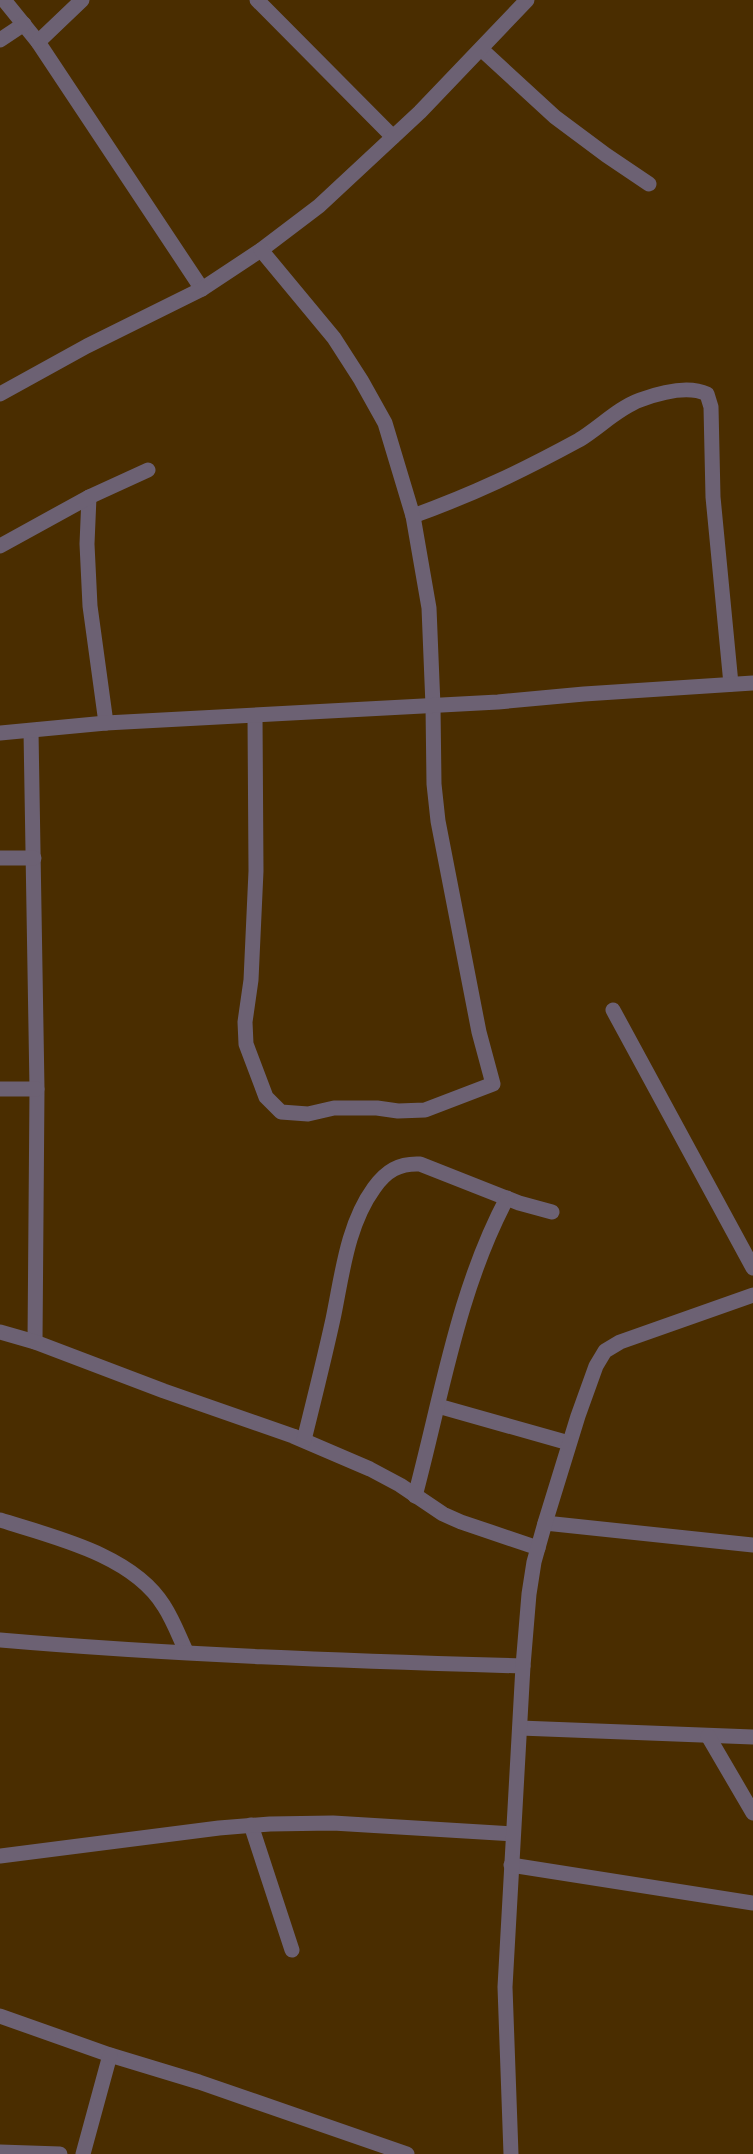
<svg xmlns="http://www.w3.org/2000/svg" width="753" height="2154" font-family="'Fira Sans Condensed',sans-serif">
<rect width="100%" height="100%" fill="#4a2d00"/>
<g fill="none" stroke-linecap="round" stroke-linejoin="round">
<g stroke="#6c6173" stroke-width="15">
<path d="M4,0L38,42L202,289"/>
<path d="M257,0L393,137"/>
<path d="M0,40L24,24"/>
<path d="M38,42L82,0"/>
<path d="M481,49L555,117L606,155L649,184"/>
<path d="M0,394L87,346L202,289L261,250L319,206L420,112L527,0"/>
<path d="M89,497L87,544L90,606L106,723"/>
<path d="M413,516C474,494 522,471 579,440C599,428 618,408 640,400C659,393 688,385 707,394L711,407L713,497L731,684"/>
<path d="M0,546L89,497L148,470"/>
<path d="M255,716L256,871L251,980L245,1022L246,1044L266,1097L281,1112L308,1114L334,1108H377L398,1111L425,1110L493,1084L479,1032L438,821L434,784L433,706L429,608L413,516L385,423L361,380L334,338L261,250"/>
<path d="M31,731L37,1089L35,1342"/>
<path d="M0,733L106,723L498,702L584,694L753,683"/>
<path d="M0,858H34"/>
<path d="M613,1010L753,1268"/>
<path d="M0,1089H37"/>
<path d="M0,1332L35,1342L164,1391L293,1436L370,1469L400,1485L443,1514L461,1522L538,1548"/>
<path d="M438,1406L569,1443"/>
<path d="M304,1440C314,1400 324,1360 333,1319C342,1276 347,1225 374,1188C386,1171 399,1163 420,1164L519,1203L552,1212"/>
<path d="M415,1496C442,1395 458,1290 507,1198"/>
<path d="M0,1520C54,1537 133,1555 164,1606C173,1620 179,1636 186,1651"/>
<path d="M545,1523L753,1545"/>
<path d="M0,1640C174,1655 349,1661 523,1666"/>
<path d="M520,1728L753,1737"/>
<path d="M708,1736L753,1813"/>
<path d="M251,1825L292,1950"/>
<path d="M0,1856L219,1828L270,1824L333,1823L513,1834"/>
<path d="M511,1865L753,1903"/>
<path d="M0,2016L110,2055L199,2082L407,2154"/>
<path d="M0,2152L60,2154"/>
<path d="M83,2154L110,2055"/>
<path d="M511,2154L505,1987L523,1666L529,1594L534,1562L545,1523L578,1416L596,1366L605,1351L620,1342L753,1295"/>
</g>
</g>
</svg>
